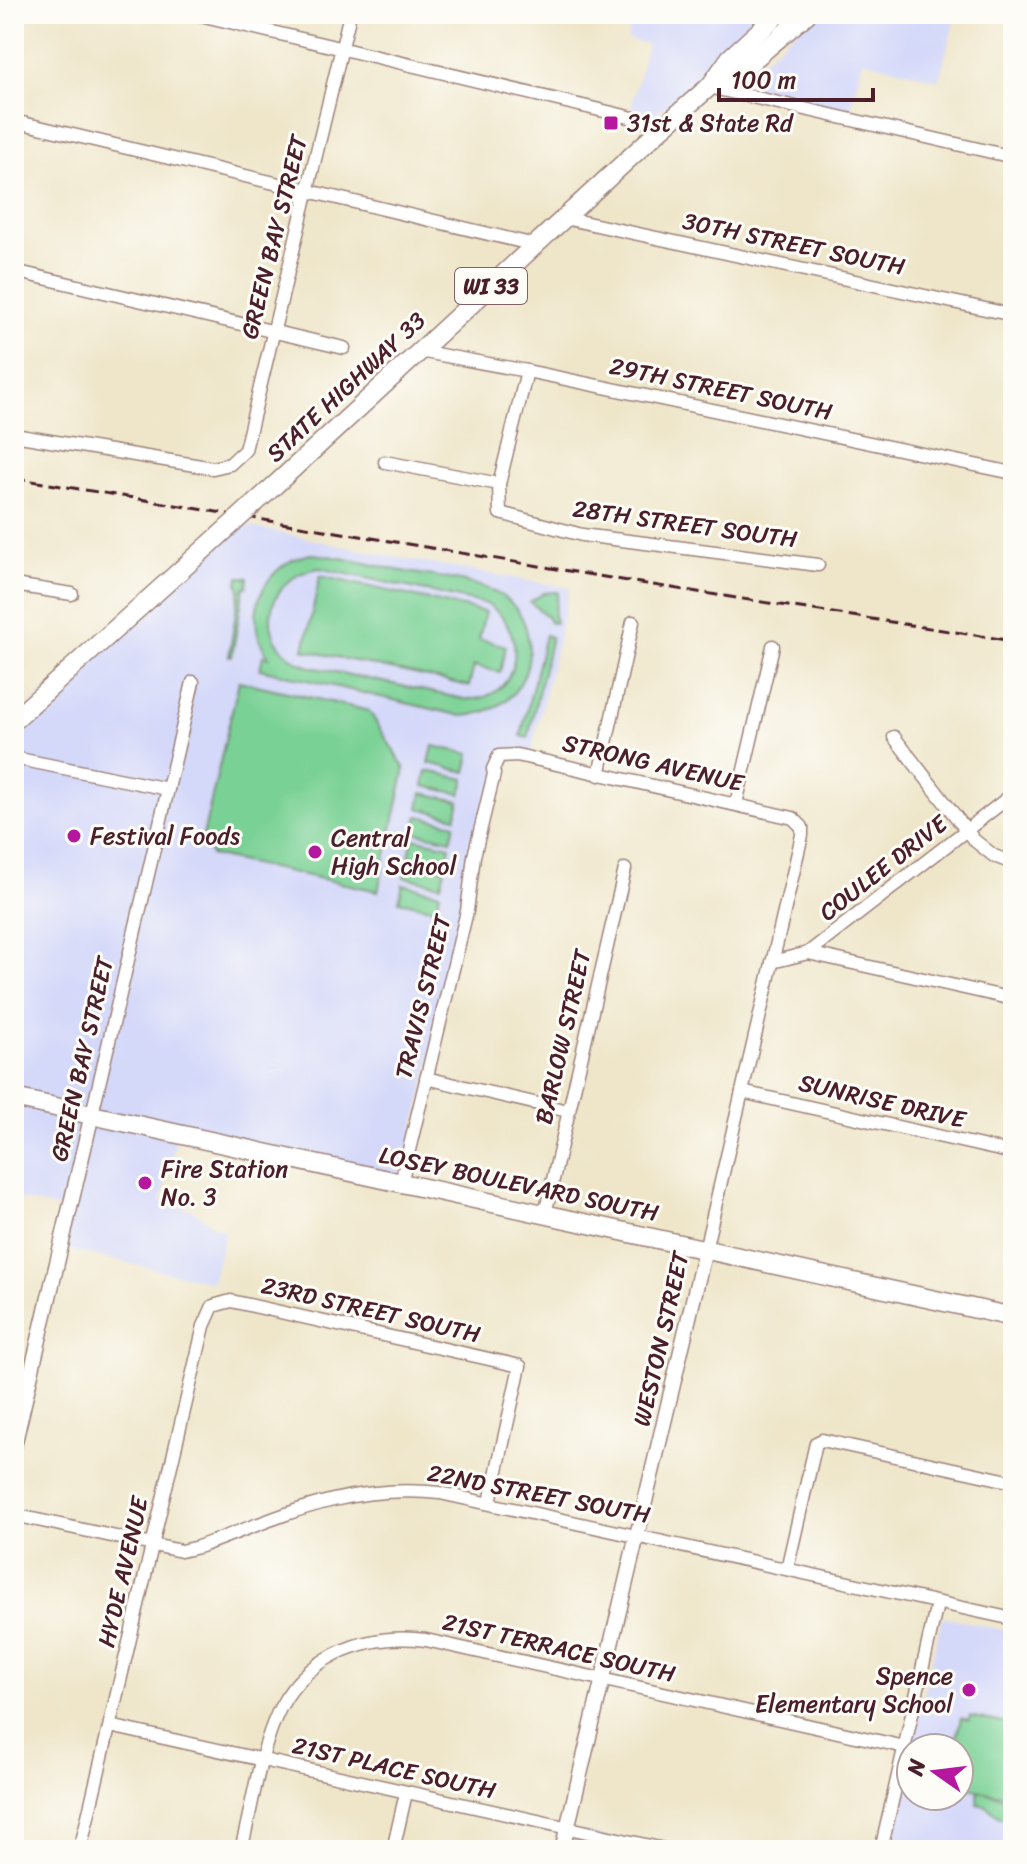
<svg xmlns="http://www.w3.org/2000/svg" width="1027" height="1864" font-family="Sriracha,sans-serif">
<rect width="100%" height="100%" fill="#fdfcf7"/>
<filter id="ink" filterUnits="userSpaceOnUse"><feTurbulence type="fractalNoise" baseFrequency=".0125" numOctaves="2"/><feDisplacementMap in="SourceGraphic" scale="16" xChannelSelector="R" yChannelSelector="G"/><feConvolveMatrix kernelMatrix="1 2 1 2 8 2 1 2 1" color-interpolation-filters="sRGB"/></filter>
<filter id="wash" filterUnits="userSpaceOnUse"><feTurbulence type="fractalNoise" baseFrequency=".006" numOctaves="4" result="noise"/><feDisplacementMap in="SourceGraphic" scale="32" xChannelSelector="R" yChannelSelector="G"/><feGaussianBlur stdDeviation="1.8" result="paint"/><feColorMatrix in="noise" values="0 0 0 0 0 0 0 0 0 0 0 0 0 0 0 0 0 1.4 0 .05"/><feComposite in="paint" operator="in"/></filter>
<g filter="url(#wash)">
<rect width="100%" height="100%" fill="#efe6ca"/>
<g fill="#d4d8f9" fill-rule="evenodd">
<path d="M634,14H766L666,106L655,113L631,108L647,44L627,39Z"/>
<path d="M815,14H956L939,80L863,60L850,111L763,93L748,86L747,74Z"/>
<path d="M234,523L389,556L570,588L530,758L503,755L401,1183L178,1133L161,1201L193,1210L216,1228L225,1231L212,1282L61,1248L69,1211L14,1198V720Z"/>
<path d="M942,1617L1013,1632V1850H887ZM911,1748H959V1796H911Z"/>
</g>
<path fill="#bdc3de" d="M568,1829L668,1850H562Z"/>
<g fill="#7ad195" stroke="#627860" stroke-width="2" fill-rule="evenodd">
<path d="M311,554C341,556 372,565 402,571C433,577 475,579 503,597C530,614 535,653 522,680C510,704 487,714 462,716L260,669L263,656L269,657C240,618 263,562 311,554ZM319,568L487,604C532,631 520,704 464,699L307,666C252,645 263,577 319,568Z"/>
<path d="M320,576L485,612L479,639L506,646L500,672L474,666L469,686L304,650Z"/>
<path d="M239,577L248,578L247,587H244L232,656H229L240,587L238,585Z"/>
<path d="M558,592L554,615L555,623H550L548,617L530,602L544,593Z"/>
<path d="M545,635L551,637L528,738L521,736Z"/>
<path d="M239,681L369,711L405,769L378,891L211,855L202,840Z"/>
<path d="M433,746L470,754L466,772L429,763Z"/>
<path d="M427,771L465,779L461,794L424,786Z"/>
<path d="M422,793L460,801L456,817L419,808Z"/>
<path d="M418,816L455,824L451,840L414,832Z"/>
<path d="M413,838L450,846L446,864L409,856Z"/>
<path d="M408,861L445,869L441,885L404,877Z"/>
<path d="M403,884L440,893L436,909L399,901Z"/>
<path d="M970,1716L1013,1725V1792L994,1794L970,1788L973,1775L959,1772V1748H954L961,1718L969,1720Z"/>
<path d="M979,1791L1007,1798L1013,1804V1818H1000L987,1806L977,1804Z"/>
</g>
</g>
<g filter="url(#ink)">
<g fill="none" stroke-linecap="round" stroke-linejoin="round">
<g stroke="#9c827a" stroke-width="15">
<g id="minor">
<path d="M196,14L646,121L662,128"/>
<path d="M709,87L1013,157"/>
<path d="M14,121L535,245"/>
<path d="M564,218L1013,315"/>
<path d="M14,271L344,348"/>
<path d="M419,351L527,371L1013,473"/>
<path d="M527,371L499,484L500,513L582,535L818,565"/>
<path d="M14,435L213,468L230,464L245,450L350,14"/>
<path d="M385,462L499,484"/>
<path d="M14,585L72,594"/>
<path d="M894,737L974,840L994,856L1013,863"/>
<path d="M14,758L168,789"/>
<path d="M599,775L633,622"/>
<path d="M736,804L773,646"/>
<path d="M808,953L1013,999"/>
<path d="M772,962L808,953L1013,794"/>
<path d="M426,1078L568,1111"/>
<path d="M742,1092L1013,1153"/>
<path d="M92,1114L193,682"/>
<path d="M401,1183L467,911L474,856L494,774L493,769L499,756L517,755L793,818L802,827V835L705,1250"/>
<path d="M545,1214L625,869"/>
<path d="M14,1515L181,1551L198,1547C283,1516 346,1483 440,1493L1013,1619"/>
<path d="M787,1569L816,1443L822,1440L1013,1482"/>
<path d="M110,1726L668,1850"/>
<path d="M80,1850L204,1326L213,1306L231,1301L520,1366L490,1502"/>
<path d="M241,1850C252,1807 258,1760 275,1719C300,1658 363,1632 426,1640L905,1747"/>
<path d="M393,1850L406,1793"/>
<path d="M881,1850L937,1604"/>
</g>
</g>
<g stroke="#9c827a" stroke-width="17">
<g id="tertiary">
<path d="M14,1446L92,1114"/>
<path d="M562,1850L705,1250"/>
</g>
</g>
<g stroke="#9c827a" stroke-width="21">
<g id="primary">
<path d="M711,85L730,58L778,14"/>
<path d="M274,486L662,128L709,87L746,66L807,14"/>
<path d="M14,720L210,544"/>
<path d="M14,1098L1013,1317"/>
</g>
</g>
<use href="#minor" stroke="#fff" stroke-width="12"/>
<use href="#tertiary" stroke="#fff" stroke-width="14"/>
<use href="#primary" stroke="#fff" stroke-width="18"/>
<path stroke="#4a1f2b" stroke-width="3" stroke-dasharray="12 6" stroke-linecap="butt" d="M14,478L640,583L1013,641"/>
<g stroke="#9c827a" stroke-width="21" stroke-linecap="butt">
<path id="primary-bridge" d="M210,544L274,486"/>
</g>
<use href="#primary-bridge" stroke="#fff" stroke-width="18"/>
</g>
</g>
<g fill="#b5179e" stroke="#fdfcf7" stroke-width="3">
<rect x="603" y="115" width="16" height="16" rx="4"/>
<circle cx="74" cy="836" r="8"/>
<circle cx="315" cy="852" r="8"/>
<circle cx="145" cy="1183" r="8"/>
<circle cx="969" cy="1690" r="8"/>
</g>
<g text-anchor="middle" stroke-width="6" stroke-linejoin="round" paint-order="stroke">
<rect fill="#fdfcf7" stroke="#806168" stroke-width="2" x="455" y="268" width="72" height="36" rx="6"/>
<g font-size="22" font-weight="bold" fill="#4a1f2b">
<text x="491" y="294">WI 33</text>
</g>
<g font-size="24" fill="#4a1f2b" stroke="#fdfcf7" text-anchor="start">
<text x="627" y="131">31st &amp; State Rd</text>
<text x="90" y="844">Festival Foods</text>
<text x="331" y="846">Central<tspan x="331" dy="28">High School</tspan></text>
<text x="161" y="1177">Fire Station<tspan x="161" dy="28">No. 3</tspan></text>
<text x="953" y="1684" text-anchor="end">Spence<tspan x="953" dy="28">Elementary School</tspan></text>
</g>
<g font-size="24" fill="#4a1f2b" stroke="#fdfcf7">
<text transform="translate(274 237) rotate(-76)" y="8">GREEN BAY STREET</text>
<text transform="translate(794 244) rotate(12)" y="8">30TH STREET SOUTH</text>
<text transform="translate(346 387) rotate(-43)" y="8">STATE HIGHWAY 33</text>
<text transform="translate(721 389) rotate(12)" y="8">29TH STREET SOUTH</text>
<text transform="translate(685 524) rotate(8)" y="8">28TH STREET SOUTH</text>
<text transform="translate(653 763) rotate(13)" y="8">STRONG AVENUE</text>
<text transform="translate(883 868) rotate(-38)" y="8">COULEE DRIVE</text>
<text transform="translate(423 997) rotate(-76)" y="8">TRAVIS STREET</text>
<text transform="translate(563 1037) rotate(-77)" y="8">BARLOW STREET</text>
<text transform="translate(82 1059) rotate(-77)" y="8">GREEN BAY STREET</text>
<text transform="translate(882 1101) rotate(13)" y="8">SUNRISE DRIVE</text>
<text transform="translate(519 1184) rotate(12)" y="8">LOSEY BOULEVARD SOUTH</text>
<text transform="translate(371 1310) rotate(13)" y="8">23RD STREET SOUTH</text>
<text transform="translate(661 1339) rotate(-77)" y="8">WESTON STREET</text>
<text transform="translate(539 1494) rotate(11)" y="8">22ND STREET SOUTH</text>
<text transform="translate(123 1572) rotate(-77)" y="8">HYDE AVENUE</text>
<text transform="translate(559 1648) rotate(13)" y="8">21ST TERRACE SOUTH</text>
<text transform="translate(394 1768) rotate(13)" y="8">21ST PLACE SOUTH</text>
</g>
</g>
<rect width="1027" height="1864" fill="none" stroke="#fdfcf7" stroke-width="48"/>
<g transform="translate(935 1772) rotate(284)"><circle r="38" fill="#fdfcf7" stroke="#b5a4a5" stroke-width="2"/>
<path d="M0-6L14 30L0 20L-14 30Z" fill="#b5179e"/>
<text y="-12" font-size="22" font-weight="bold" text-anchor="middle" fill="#4a1f2b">N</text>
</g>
<path d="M719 88v12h154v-12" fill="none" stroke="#4a1f2b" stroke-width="4"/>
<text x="731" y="88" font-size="24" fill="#4a1f2b" stroke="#fdfcf7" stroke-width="6" paint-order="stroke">100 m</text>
</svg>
